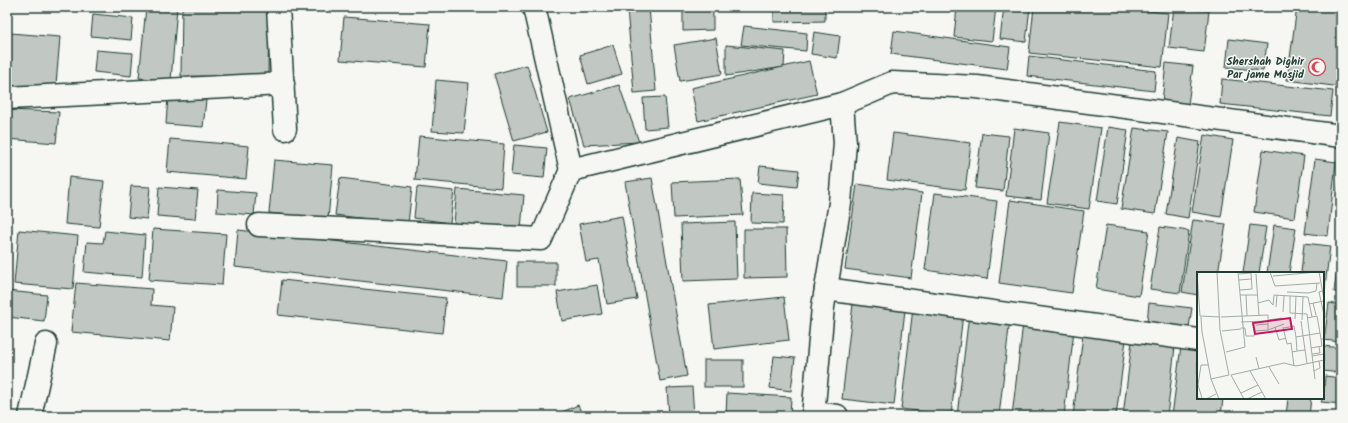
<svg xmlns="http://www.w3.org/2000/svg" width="1348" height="423" font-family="Kalam,sans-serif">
<rect width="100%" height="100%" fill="#f6f6f2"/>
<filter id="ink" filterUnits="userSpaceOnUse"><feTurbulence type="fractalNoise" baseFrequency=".025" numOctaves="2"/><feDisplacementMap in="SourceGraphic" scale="8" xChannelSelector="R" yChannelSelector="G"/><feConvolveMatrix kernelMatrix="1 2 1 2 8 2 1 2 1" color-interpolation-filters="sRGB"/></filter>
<g filter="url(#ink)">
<g fill="#c1c8c3" stroke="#1f3d34">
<path d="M146,7H177L171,80L139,78Z"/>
<path d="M182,7H269L268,77L181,76Z"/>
<path d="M649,7L656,91L634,93L627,8Z"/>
<path d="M683,7H713V30L683,31Z"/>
<path d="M774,7H825V21L774,22Z"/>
<path d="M957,7H996L992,41L954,37Z"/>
<path d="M1004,7H1030L1026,42L1000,39Z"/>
<path d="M1034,7H1111L1168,13L1162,67L1029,53Z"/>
<path d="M1174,7L1209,11L1204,52L1169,48Z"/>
<path d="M1297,7L1341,8V87L1287,80Z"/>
<path d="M93,14L133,18L131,40L91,36Z"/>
<path d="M344,17L430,24L426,67L340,60Z"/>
<path d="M744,26L807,33L806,51L741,45Z"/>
<path d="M894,31L1010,47L1007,69L891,54Z"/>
<path d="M814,32L840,36L837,58L811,54Z"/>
<path d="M10,33L60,37L56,85L7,86Z"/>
<path d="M716,38L722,74L680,81L674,45Z"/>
<path d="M1229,39L1267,44L1263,71L1226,67Z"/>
<path d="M613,45L622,74L588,84L580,55Z"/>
<path d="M726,45L785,51L784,67L726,76Z"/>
<path d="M96,50L133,53L131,76L94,72Z"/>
<path d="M1029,56L1156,71L1154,91L1027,76Z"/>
<path d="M809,61L817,94L698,121L691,88Z"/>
<path d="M1166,63L1193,66L1188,105L1162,102Z"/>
<path d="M527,65L547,132L514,141L494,74Z"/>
<path d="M1222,79L1333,91L1330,116L1220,104Z"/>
<path d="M436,80L469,83L464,133L432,131Z"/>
<path d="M619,85L639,142L584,145L570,99Z"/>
<path d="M168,97L206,100L203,127L166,124Z"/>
<path d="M665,97L668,127L645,129L643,98Z"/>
<path d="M7,110L59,112L56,143L7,139Z"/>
<path d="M1060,122L1101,128L1089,209L1047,203Z"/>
<path d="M1108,127L1128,130L1117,204L1097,201Z"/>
<path d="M1014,128L1049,133L1041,200L1006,196Z"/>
<path d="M1134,128L1168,132L1155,214L1121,209Z"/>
<path d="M893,133L971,143L965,190L887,180Z"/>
<path d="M982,133L1009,136L1003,191L975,188Z"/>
<path d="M1204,135L1233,140L1221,217L1192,212Z"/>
<path d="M419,136L504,144L501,188L415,180Z"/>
<path d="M1178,138L1200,142L1188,218L1166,214Z"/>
<path d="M170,139L249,146L246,179L167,172Z"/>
<path d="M514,145L547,148L544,178L511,175Z"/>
<path d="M1263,150L1304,156L1295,218L1254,212Z"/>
<path d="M1315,159L1336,162L1328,236L1305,233Z"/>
<path d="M274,160L333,165L328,219L269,213Z"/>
<path d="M1341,165V196L1338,195Z"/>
<path d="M760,166L799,170L797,187L758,183Z"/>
<path d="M69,177L104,181L99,227L65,224Z"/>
<path d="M340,178L412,187L408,224L335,215Z"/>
<path d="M652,178L687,376L660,381L625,182Z"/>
<path d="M740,179L743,215L674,218L672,182Z"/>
<path d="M857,184L922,193L911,278L845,269Z"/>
<path d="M131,186L150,187L147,219L128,217Z"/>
<path d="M159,187L198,190L195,219L157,216Z"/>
<path d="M417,187L454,191L450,223L414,218Z"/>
<path d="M457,189L524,195L521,229L454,223Z"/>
<path d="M218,190L256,193L254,215L217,212Z"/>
<path d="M752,193L784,195L783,224L751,223Z"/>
<path d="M935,193L997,201L987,279L925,270Z"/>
<path d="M1010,200L1084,211L1072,293L999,283Z"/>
<path d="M622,216L637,299L607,304L599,260L586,262L579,224Z"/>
<path d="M1193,220L1226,224L1218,273H1198V295L1182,292Z"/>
<path d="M735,222L737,279L683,281L681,224Z"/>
<path d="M1106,225L1149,231L1139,296L1096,289Z"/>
<path d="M1250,225L1266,227L1259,273H1243Z"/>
<path d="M1274,225L1296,228L1289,273H1267Z"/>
<path d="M1160,227L1189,231L1180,293L1150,289Z"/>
<path d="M153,229L226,234L222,285L149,280Z"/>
<path d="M744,229H786L787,277L744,278Z"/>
<path d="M19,230L78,236L73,289L14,284Z"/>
<path d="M238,230L507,261L503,297L235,267Z"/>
<path d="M105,231L145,235L142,277L84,272L87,242L103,243Z"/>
<path d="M1341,236V292H1334Z"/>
<path d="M1304,243L1330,246L1323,302V273H1301Z"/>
<rect x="517" y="262" width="39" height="24"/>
<path d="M282,280L446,298L442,333L278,315Z"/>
<path d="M76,283L152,289L151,305L173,307L170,341L71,332Z"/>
<path d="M597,285L602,314L562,321L557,292Z"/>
<path d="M7,291L47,295L44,321L7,317Z"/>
<path d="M784,297L789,340L714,349L709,305Z"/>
<path d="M1149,303L1192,308L1189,327L1147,322Z"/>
<path d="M1329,303L1341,305V342L1324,340Z"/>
<path d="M853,304L905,310L894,405L842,399Z"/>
<path d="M913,308L963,314L951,415L901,409Z"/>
<path d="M969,314L1010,319L999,416H957Z"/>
<path d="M1023,323L1074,330L1064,416H1012Z"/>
<path d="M1084,327L1127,332L1116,416H1073Z"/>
<path d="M1133,333L1176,338L1167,416H1123Z"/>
<path d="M1182,338L1198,340V398H1223L1221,416H1172Z"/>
<path d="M1323,346L1341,348V373L1323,371Z"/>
<path d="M774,356L795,358L791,391L770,388Z"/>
<rect x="704" y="360" width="39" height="27"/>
<path d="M1325,376L1341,378V404L1321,402L1323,398Z"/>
<path d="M692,387L694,416H669L667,388Z"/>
<path d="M727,393L791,397L790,416H726Z"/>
<path d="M1288,398H1311L1309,416H1286Z"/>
<path d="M578,405L583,416H557L556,415Z"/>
<path d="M642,413V416H621Z"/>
</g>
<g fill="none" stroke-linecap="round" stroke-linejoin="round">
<g stroke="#1f3d34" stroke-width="25">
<g id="minor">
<path d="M278,7L285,129"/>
<path d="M534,7L571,170"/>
<path d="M7,98L283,84"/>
<path d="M842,104L892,83L977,87L1341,136"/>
<path d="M259,225L541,239L571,170L842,104L845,143L840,203L823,307L813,416"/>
<path d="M826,289L1198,340"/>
<path d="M813,413L837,416"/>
<path d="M30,416L46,344"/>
</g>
</g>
<use href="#minor" stroke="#f6f6f2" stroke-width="22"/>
</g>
</g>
<defs>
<g id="mosque-ring" transform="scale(0.9)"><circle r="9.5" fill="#f6f6f2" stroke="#d1495b" stroke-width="1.5"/><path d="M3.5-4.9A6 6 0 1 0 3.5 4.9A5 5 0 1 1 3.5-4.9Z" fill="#d1495b"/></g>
</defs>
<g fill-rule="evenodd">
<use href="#mosque-ring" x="1317" y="67"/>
</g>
<g text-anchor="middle" stroke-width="3" stroke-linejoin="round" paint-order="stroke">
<g font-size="11" font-weight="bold" fill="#1f3d34" stroke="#f6f6f2" text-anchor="end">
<text x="1304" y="65">Shershah Dighir<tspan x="1304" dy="13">Par jame Mosjid</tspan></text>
</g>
</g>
<g transform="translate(1197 272)">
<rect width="127" height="127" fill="#f6f6f2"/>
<path fill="none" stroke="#a0aca6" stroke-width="1" d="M0,0L3,44L23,45M20,0L23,58L32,103M73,0L78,14L123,11M122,0L127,27M42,2L54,1L55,17L43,18M59,2L62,44M76,4L120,0M42,8L54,7M127,18L122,20L127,43M90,20L111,21L119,19L120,11M43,23H61M49,23L50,44M93,24V41L110,42L117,99M61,31L72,28L76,33L77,23L111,25L115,45M116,31L119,43M112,32L127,29M79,35L80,23M86,40L87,24M4,45L5,60L14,107L32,103M24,45L71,43V58L87,52M110,46L120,44L123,61M98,47L99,24M71,48L85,46M105,48L106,25M104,49L108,78M44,50L71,49M59,53L71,52M78,55L82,68L89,66M86,55L90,72L94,71L97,94M44,56H48L49,64H57L58,59L71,58M87,56L97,54L99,65M25,59L44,57M114,76L125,74L124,67H127M100,79L108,78L110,91M29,80L48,75L41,0M95,80L100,79L99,65L123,61L124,67M115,82L123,81L122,75M115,84L127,82M59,85L62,97M72,95L82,112M53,99L69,127M34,103L87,91L99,94L127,88M34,103L47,127M14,107L22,127M118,107L117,99L123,96L122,89M44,121L61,113M0,126L9,127L19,122M5,126L1,113L4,93H11M50,127L65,120"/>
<path fill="#c2185b" fill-opacity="0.15" stroke="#c2185b" stroke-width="2" d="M93,46L95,57L58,62L56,51Z"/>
<rect width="127" height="127" fill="none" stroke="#1f3d34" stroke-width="2"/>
</g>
<rect width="1348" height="423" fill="none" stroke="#f6f6f2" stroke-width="24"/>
<rect x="12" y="12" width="1324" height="399" fill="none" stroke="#1f3d34" stroke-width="1.5" filter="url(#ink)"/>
</svg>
